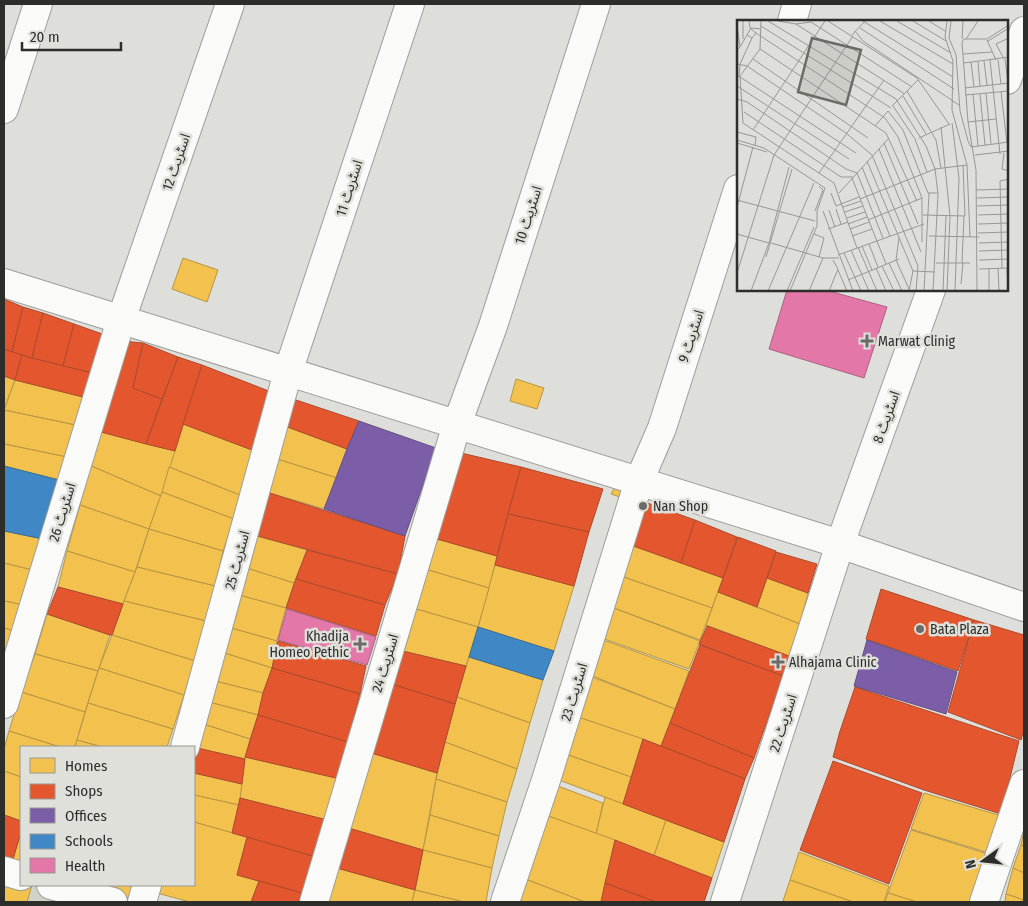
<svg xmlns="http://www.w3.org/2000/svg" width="1028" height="906" font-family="'Fira Sans Condensed','Noto Sans Arabic',sans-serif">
<rect width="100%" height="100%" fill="#dedfda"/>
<path fill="#d1d3c8" d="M32,885L92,902H27Z"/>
<g fill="#f2c14e" stroke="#b79543">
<path d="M183,258L218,270L207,302L172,289Z"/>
<path d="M4,376L15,380L4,410Z"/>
<path d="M516,379L544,388L537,409L510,401Z"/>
<path d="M15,380L91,399L80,426L4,410Z"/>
<path d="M4,410L80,426L67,457L4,444Z"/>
<path d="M183,424L260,453L245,497L169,467Z"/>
<path d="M282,425L347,449L337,478L271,457Z"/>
<path d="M101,432L175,451L161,496L89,465Z"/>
<path d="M4,444L67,457L59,480L4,466Z"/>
<path d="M271,457L337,478L324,509L263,491Z"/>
<path d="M89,465L161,496L149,529L80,505Z"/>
<path d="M169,467L245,497L234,519L162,492Z"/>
<path d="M617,483L630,488L626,499L611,494Z"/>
<path d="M162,492L234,519L223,551L149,529Z"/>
<path d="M80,505L149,529L135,572L67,551Z"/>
<path d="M149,529L223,551L215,586L137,567Z"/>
<path d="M4,531L43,539L32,570L4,563Z"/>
<path d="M250,534L307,550L294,583L240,566Z"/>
<path d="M437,539L497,556L489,588L425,569Z"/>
<path d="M625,543L723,578L712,608L615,574Z"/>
<path d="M67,551L135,572L123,604L58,587Z"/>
<path d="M4,563L32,570L24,605L4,601Z"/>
<path d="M495,565L574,586L554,651L478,627Z"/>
<path d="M240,566L294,583L286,608L232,593Z"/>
<path d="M137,567L215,586L206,621L124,601Z"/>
<path d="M425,569L489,588L478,627L413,608Z"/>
<path d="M615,574L712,608L700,640L606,605Z"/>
<path d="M767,578L808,593L800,624L757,607Z"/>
<path d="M718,592L800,624L789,656L706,625Z"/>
<path d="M232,593L286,608L277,641L224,626Z"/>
<path d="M4,601L24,605L14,631L4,628Z"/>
<path d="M124,601L206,621L195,661L112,635Z"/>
<path d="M606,605L700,641L689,669L596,636Z"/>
<path d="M413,608L478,627L466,666L398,650Z"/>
<path d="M47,614L110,635L98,671L35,654Z"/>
<path d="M224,626L277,641L272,668L218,651Z"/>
<path d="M4,628L14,631L4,668Z"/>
<path d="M112,635L195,661L184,695L99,668Z"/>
<path d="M595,637L689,671L675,709L585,673Z"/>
<path d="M218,651L272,668L263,693L211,680Z"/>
<path d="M35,654L98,671L85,712L21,692Z"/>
<path d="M469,657L543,680L530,723L457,697Z"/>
<path d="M99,668L184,695L173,729L88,703Z"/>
<path d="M584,674L675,709L661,746L572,715Z"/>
<path d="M211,680L263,693L258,715L205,701Z"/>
<path d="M21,692L85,712L75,747H60L9,731Z"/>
<path d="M457,697L530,723L517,769L445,742Z"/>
<path d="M205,701L258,715L250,739L203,724Z"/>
<path d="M88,703L173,729L167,747H102L77,740Z"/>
<path d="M572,715L643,739L631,777L560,752Z"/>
<path d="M203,724L250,739L245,759L197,748Z"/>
<path d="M9,731L60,747H21V777L4,771V749Z"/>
<path d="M77,740L102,747H75Z"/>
<path d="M445,742L517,769L507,802L436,779Z"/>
<path d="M368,752L437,773L423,850L345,827Z"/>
<path d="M560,752L631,777L623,804L551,777Z"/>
<path d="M245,757L336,778L327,820L240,798Z"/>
<path d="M4,771L21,777V821L4,815Z"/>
<path d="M194,773L242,784L239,805L194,795Z"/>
<path d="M436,779L507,802L499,836L430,815Z"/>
<path d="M550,783L603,803L596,834L540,813Z"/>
<path d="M924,793L1002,816L992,854L911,829Z"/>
<path d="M194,795L239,805L232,833L194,822Z"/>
<path d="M605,797L666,820L654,856L596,834Z"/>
<path d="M540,813L615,840L601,902H585L520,877Z"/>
<path d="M430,815L499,836L492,868L423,850Z"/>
<path d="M666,820L724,842L712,878L654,856Z"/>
<path d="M194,822L247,837L237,875L259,881L251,902H190L157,893L159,885H194Z"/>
<path d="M911,830L991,855L970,902H917L888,893Z"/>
<path d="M1024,831V846L1021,845Z"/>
<path d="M21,832V868L11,866Z"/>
<path d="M1021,845L1024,846V873L1013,868Z"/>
<path d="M423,850L492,868L486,902H464L415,890Z"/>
<path d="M799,852L889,886L884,902H853L790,880Z"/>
<path d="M337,868L415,890L412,902H327Z"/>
<path d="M1013,868L1024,873V900L1006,894Z"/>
<path d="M4,877L21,885H32L27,902H4Z"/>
<path d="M520,877L585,902H512Z"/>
<path d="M790,880L853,902H786L783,901Z"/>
<path d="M100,885H136L132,899L98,892Z"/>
<path d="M415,890L464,902H412Z"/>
<path d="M888,893L917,902H885Z"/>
<path d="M1006,894L1024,900V902H1005Z"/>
</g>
<g fill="#e4572e" stroke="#ad4a2d">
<path d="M4,299L23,307L12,352L4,349Z"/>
<path d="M23,307L43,313L32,358L12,352Z"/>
<path d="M43,313L74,324L63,366L32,358Z"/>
<path d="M74,324L108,336L96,374L63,366Z"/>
<path d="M122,341L143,343L133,388L162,399L146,444L101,432Z"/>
<path d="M143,343L178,357L162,399L133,388Z"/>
<path d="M4,349L22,355L15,380L4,376Z"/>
<path d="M22,355L32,358L96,374L91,399L15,380Z"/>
<path d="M178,357L202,365L175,451L146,444Z"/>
<path d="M202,365L279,395L260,453L183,424Z"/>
<path d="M290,398L359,421L347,449L282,425Z"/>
<path d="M461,453L521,467L497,556L437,539Z"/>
<path d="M521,467L603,489L589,532L508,514Z"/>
<path d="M263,491L405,536L398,574L250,534Z"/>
<path d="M639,500L695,520L681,563L625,543Z"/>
<path d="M508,514L589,532L574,586L495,565Z"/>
<path d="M695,520L737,537L723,578L681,563Z"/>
<path d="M738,537L776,551L757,607L718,592Z"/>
<path d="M307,550L398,574L385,605L296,579Z"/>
<path d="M776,552L817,564L808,593L767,578Z"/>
<path d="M296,579L385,605L376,636L286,608Z"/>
<path d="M58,587L123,604L112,635H110L47,614Z"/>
<path d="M881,589L974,620L958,671L866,639Z"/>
<path d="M974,620L1024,635V729L1021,740L948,712Z"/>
<path d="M707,626L789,656L783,676L699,644Z"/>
<path d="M278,641L366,666L360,694L272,668Z"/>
<path d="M700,645L783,676L754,758L670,723Z"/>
<path d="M398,650L466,666L455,704L388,683Z"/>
<path d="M272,668L360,694L348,742L258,715L263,693Z"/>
<path d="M388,683L455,704L437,773L368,752Z"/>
<path d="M855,687L1019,741L1001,814L924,790L833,757L840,731Z"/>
<path d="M258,715L348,742L336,778L245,757Z"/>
<path d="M670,723L754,758L745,779L661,746Z"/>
<path d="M643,739L745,779L724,842L623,804Z"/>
<path d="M197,748L245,759L242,784L194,773V760Z"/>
<path d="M833,761L922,793L889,884L800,850Z"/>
<path d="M240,798L327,820L316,857L232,833Z"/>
<path d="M4,815L21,821V832L11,866L4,864Z"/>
<path d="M345,827L423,850L415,890L337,868Z"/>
<path d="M247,837L316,857L302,893L237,875Z"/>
<path d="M615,840L712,878L704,902H656L605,883Z"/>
<path d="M259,881L302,893L298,902H251Z"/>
<path d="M605,883L656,902H601Z"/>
</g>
<g fill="#7b5ea7" stroke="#644f82">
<path d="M359,421L436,448L405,536L324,509L347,449Z"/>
<path d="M867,640L957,672L946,714L854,686Z"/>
</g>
<g fill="#3f88c5" stroke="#3a6d96">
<path d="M4,466L59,480L43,539L4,531Z"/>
<path d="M478,627L554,651L543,680L469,657Z"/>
</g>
<g fill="#e377a8" stroke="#ac6182">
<path d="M787,290H825L887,307L864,378L769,349Z"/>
<path d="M287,609L376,637L367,665L278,640Z"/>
</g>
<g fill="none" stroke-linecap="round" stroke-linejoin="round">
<g stroke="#9d9e9a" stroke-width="30">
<g id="street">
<path d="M792,21L797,4"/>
<path d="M1007,80L1024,31"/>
<path d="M4,109L38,4"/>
<path d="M840,544L931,290"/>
<path d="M4,704L121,320L230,4"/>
<path d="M185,747L288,372L410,4"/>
<path d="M4,871L21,876"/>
<path d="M51,885L113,902"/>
<path d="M142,902L147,885"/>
<path d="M314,902L457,424L493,326L596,4"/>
<path d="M505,902L546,780L639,481L662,428L738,189"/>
<path d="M984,902L1024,784"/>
</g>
</g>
<g stroke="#9d9e9a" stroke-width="30">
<g id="secondary">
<path d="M4,283L840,544L1024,607"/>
<path d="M725,902L840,544"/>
</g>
</g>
<use href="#street" stroke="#fafaf9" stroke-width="28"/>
<use href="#secondary" stroke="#fafaf9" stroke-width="28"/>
</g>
<g fill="#6b6b68" stroke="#dfe0d9" stroke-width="2">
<path d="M864.5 333.5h5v5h5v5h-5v5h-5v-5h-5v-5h5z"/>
<circle cx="643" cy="506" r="5"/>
<circle cx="920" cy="629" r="5"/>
<path d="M357.5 636.5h5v5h5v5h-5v5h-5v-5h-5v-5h5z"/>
<path d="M775.5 654.5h5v5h5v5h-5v5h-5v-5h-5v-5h5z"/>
</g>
<g text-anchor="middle" stroke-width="5" stroke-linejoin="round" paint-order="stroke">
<g font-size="14" fill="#2d2d2a" stroke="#dfe0d9">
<text transform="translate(176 162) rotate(-71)" y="5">اسٹریٹ 12</text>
<text transform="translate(349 188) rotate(-72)" y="5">اسٹریٹ 11</text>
<text transform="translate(528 215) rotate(-72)" y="5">اسٹریٹ 10</text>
<text transform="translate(691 336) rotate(-72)" y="5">اسٹریٹ 9</text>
<text transform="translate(886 417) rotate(-70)" y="5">اسٹریٹ 8</text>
<text transform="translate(62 512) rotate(-73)" y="5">اسٹریٹ 26</text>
<text transform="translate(237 560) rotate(-75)" y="5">اسٹریٹ 25</text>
<text transform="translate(385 663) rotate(-73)" y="5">اسٹریٹ 24</text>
<text transform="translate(574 692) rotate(-73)" y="5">اسٹریٹ 23</text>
<text transform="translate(783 723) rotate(-72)" y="5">اسٹریٹ 22</text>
</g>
<g font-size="14" fill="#2d2d2a" stroke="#dfe0d9" text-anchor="start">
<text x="878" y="346">Marwat Clinig</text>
<text x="653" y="511">Nan Shop</text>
<text x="930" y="634">Bata Plaza</text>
<text x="349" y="641" text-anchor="end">Khadija<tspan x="349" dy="16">Homeo Pethic</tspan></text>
<text x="789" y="667">Alhajama Clinic</text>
</g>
</g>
<g transform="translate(737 20)">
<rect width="271" height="271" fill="#dedfda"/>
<path fill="none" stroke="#979894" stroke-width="1" d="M12,1L13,8L19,13L15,18M24,1L23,29L149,113L180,181M31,1L159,79L189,126L198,149L201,174L196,271M41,1L59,4L168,74M91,1L180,58L212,104M126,1L216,57M143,1L216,44M160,1L214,33M176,1L209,21M192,1L208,11M210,1L208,17L216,41L215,90L230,145M214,1L212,18L219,35L223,91L231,121L234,127L272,122M59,4L74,2L175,67M0,5L3,27L0,30M24,6L154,88M123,8L217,69M118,11L126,21L222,85M19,13L148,98L161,117L185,178V222M115,15L128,1M6,19V1M225,19L226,1M229,19L241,1M250,20L259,40M251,21L272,8M3,27L14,8L24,9M23,29L3,56L6,103L97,163L120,228M226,34L255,32M16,39L131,118M267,39L259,24L272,18M268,39L271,63M253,40L263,134M261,40L264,64M247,41L250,65M234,42L237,67M241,42L243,66M227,43L272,37M0,44L10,46L109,113L135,135L181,246L179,271M0,55L119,133M2,56L3,44L15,18L10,15M0,66L112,139M228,68L272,63M170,71L199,120L204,148M264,72L270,123M249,73L254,124M236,74L241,126M243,74L248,125M228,75L272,71M166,76L189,114M0,79L10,82L109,149L120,153L146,218M155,86L181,60M156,86L178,119L190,152M151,91L166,110L191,173H200M7,92L104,157H116M231,102L259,99M215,103L222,158L218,271M138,106L151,91M204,107L213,196L210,271M16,110L88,1M0,112L19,117L18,125M182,118L213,104M0,120L27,128L88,168L80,191V206L53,271M0,123L30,132M147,123L181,204M142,129L184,232M267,133L265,149L272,151M238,135L272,131M130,141L176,251L172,271M226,145L228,196M125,147L153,216M82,153L147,60M115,158L149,244M239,170L272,169M94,173L99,186L122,177M102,173L152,118M240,178L272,177M123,179L198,149L230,145L233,217M0,180L78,201M240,186L272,185M0,187L16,127M106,187L124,181M99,189L104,204M92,190L98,207M78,191L86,170L82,166M86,191L116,271M108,192L126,186M186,195L228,196M241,195L272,194M110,198L128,192M131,200L185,178M111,204L130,197M241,204L272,203M91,209L111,202M113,209L132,202M241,213L272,212M0,214L32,223M77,214L87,218L82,237M115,216L135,209M192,216L242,217M162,218L159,240L172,269M34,223L86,238H102M242,223L272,222M132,224L141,247M125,226L135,250M121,227L140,271M114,230L132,271M242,231L272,230M107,233L124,271M101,235L187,204M29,237L55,149M242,240L272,239M152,243L165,271M199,243H233M225,243L227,196M145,246L157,271M139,248L149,271M252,248V271M261,248L262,271M265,248L263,161L272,159M270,248L271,271M242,249L272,248M101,250L110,271M176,251L198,252M0,253L37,135L116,16M111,260L162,239M224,264L226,243M14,271L32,223L52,147M31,271L77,163M50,271L77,207M72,271L86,238M92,271L101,249L96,240M187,271L192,173M206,271L209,196M240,271L239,150L231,102L225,22L227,19H250L272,5"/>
<path fill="#6b6b68" fill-opacity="0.15" stroke="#6b6b68" stroke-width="2.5" d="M75,18L124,30L109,85L61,72Z"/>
<rect width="271" height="271" fill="none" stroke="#2d2d2a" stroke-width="2.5"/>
</g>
<rect width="1028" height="906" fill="none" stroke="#2d2d2a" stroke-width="10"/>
<rect x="20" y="746" width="175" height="140" fill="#dfe0d9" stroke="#989893"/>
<rect x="30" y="758" width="25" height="15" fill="#f2c14e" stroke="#989893"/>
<text x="65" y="771" font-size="15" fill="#2d2d2a">Homes</text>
<rect x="30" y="784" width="25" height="15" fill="#e4572e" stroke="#989893"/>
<text x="65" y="796" font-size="15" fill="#2d2d2a">Shops</text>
<rect x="30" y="808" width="25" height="15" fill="#7b5ea7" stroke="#989893"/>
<text x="65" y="821" font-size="15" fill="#2d2d2a">Offices</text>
<rect x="30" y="834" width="25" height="15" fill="#3f88c5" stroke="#989893"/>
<text x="65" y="846" font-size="15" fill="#2d2d2a">Schools</text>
<rect x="30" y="858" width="25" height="15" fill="#e377a8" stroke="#989893"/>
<text x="65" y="871" font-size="15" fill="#2d2d2a">Health</text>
<g transform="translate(983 861) rotate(255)" stroke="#dfe0d9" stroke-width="4" paint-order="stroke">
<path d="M0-4L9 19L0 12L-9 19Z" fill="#2d2d2a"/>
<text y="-8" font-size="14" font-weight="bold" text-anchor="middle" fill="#2d2d2a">N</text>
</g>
<path d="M22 42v8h99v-8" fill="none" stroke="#2d2d2a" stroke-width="2.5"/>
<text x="30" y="42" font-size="15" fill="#2d2d2a" stroke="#dfe0d9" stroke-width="4" paint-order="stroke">20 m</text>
</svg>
